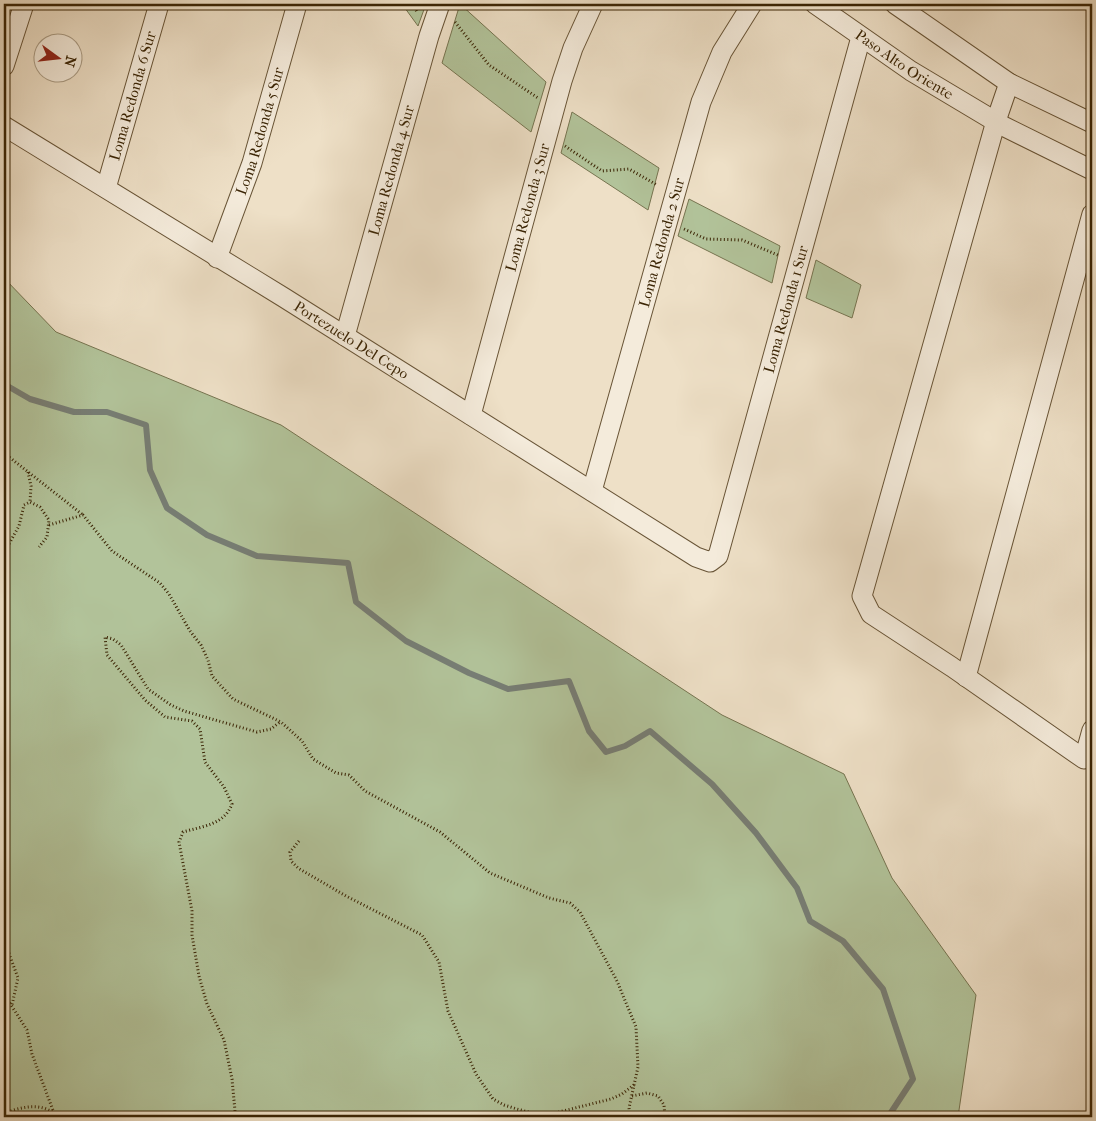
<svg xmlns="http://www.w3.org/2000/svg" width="1096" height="1121" font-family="'IM FELL French Canon',serif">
<rect width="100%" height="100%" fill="#eee0c7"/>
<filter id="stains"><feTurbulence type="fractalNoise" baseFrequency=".004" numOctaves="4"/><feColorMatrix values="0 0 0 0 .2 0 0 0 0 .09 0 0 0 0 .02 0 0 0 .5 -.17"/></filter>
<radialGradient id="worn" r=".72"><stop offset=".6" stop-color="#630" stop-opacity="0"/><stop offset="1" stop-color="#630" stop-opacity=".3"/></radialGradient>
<g fill="#b2c39a" stroke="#767450">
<path d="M402,4H426L418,26Z"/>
<path d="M460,4L546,82L531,132L442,63Z"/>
<path d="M572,112L659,168L648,210L561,153Z"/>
<path d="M689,199L780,246L772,283L678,236Z"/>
<path d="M816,260L861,285L852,318L806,298Z"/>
<path d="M4,278L56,332L281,425L722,715L844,774L892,878L976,995L958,1117H4Z"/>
</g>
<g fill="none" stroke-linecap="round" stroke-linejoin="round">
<path stroke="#777e75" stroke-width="6" d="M4,384L30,399L74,412H107L146,425L150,470L167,508L207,535L257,556L348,563L356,602L406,641L469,673L508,689L569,681L589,731L606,752L625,746L650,731L712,784L756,833L797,888L810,921L843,941L883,989L913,1079L888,1117"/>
<g stroke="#685436" stroke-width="21">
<g id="street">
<path id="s1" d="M815,4L911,71L1003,126L1092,170"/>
<path d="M895,4L1009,83L1092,123"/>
<path d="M4,66L24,4"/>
<path d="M1009,83L996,121L862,596L871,614L952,667L1084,759L1092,730"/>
<path id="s2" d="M4,126L283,297L696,557L710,562L718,556L861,37"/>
<path id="s3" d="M106,188L159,4"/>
<path id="s4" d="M217,258L252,163L297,4"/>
<path id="s5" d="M345,336L429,36L440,4"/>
<path id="s6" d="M471,415L562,81L573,48L593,4"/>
<path id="s7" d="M592,491L701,102L722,52L752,4"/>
<path d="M966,677L1092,214"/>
</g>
</g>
<g stroke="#3b2505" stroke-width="3" stroke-dasharray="1 2.5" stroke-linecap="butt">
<path d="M413,4L417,12"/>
<path d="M455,22L489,65L538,98"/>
<path d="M565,146L602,171L629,169L657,185"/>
<path d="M684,229L706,239L742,240L780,256"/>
<path d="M4,453L83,515"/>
<path d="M28,472L31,486L30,502"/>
<path d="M49,525L83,515L112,551L160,583L169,594L190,631L201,645L208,660L212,676L233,699L281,722L302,741L313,759L336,773L349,775L365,791L440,832L490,873L549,898L570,903L580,912L617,981L636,1027L638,1067L629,1108L630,1117"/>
<path d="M4,553L19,526L24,505L30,502L40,507L49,520L47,537L39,547"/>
<path d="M299,841L290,852L291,861L298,868L346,896L422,935L439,962L448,1011L476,1074L493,1099L504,1105L517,1109L536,1114H551L611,1099L622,1094L635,1084"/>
<path d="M4,940L18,978L12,1005"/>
<path d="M4,994L27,1030L32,1054L54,1113"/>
<path d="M632,1096L647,1093L658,1096L664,1105L665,1117"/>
<path d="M4,1113C22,1107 43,1101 58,1117"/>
<path d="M239,1117L235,1111L232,1079L224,1040L207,1004L199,976L192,935V911L179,842L183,832C203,826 224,825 232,804L224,787L205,762L200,729L192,721L165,717L145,700L107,655L105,637L113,639L121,645L148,689L171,705L184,711L257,732L271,729L280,722"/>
</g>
<use href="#street" stroke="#f4ebdb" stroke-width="19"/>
</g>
<g text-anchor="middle" stroke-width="5" stroke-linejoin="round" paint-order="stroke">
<g font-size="15" fill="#3b2505" stroke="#f4ebdb">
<text dy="5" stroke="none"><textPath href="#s1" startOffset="108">Paso Alto Oriente</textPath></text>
<text dy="5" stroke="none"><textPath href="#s3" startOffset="96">Loma Redonda 6 Sur</textPath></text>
<text dy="5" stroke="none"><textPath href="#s4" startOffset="134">Loma Redonda 5 Sur</textPath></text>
<text dy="5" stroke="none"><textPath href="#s5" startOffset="172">Loma Redonda 4 Sur</textPath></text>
<text dy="5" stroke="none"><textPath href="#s6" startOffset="215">Loma Redonda 3 Sur</textPath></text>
<text dy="5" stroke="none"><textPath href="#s7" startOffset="258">Loma Redonda 2 Sur</textPath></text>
<text dy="5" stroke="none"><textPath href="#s2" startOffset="1096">Loma Redonda 1 Sur</textPath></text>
<text dy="5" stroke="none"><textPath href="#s2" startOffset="408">Portezuelo Del Cepo</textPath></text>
</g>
</g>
<rect width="1096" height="1121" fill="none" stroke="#eee0c7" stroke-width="20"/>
<rect x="5" y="5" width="1086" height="1111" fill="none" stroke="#3b2505" stroke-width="2.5"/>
<rect x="10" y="10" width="1076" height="1101" fill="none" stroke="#3b2505"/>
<g transform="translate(58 58) rotate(105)"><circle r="24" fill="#f4ebdb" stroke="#aa9c85"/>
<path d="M0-4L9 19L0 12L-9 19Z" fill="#8f2418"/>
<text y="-8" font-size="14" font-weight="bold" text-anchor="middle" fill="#3b2505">N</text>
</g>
<rect width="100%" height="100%" filter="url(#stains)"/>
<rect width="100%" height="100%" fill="url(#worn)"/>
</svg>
